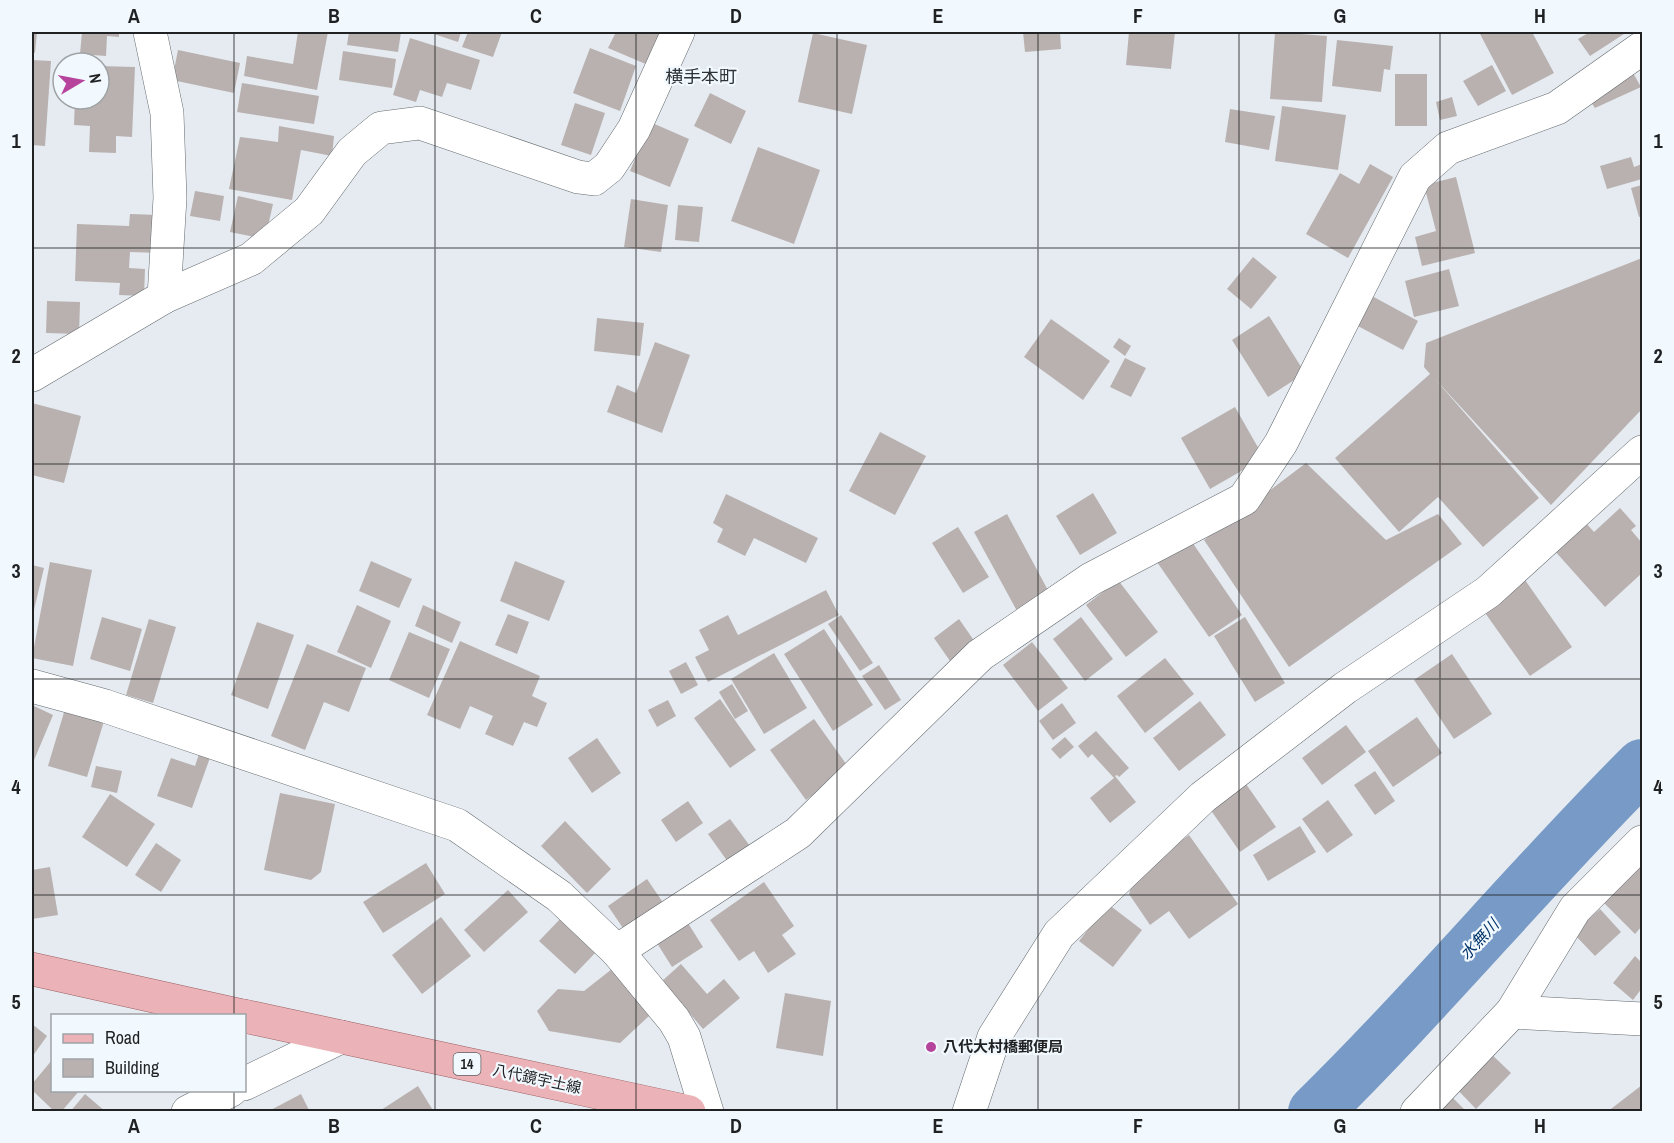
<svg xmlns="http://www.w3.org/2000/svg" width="1674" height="1143" font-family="'Archivo Narrow','Noto Sans JP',sans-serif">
<rect width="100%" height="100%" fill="#e5ebf0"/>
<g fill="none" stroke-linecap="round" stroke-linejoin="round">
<path stroke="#789ac6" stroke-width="54" d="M1315,1112C1428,1001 1530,878 1642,766"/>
</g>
<g fill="#b9b1b0">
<path d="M32,32H37L35,53L32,52Z"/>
<path d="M82,32H119V37L107,36L106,56L80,54Z"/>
<path d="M298,32H328L317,90L244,76L247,56L293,64Z"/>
<path d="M349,32H401L398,52L347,45Z"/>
<path d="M428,32H461L458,42Z"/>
<path d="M468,32H502L493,57L462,47Z"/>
<path d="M616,32H663L648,65L608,48Z"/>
<path d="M1023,32H1060L1061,49L1025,52Z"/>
<path d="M1129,32H1175L1171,69L1126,65Z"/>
<path d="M1275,32L1327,36L1322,102L1270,99Z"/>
<path d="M1479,32H1532L1554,73L1512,95Z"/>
<path d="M1590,32H1622L1624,34L1590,56L1578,39Z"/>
<path d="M813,33L867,45L852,114L798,102Z"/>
<path d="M410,38L480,60L471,90L447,83L442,97L420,90L416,102L393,95Z"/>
<path d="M1337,40L1393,46L1390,70L1384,69L1381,92L1332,86Z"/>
<path d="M590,48L636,66L620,111L573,93Z"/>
<path d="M178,50L240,63L234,93L172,80Z"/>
<path d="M343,51L396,59L392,88L339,80Z"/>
<path d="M32,60L51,61L45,146L32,145Z"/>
<path d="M1492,65L1506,91L1478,106L1463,81Z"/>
<path d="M99,66L135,67L132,137L116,136V153L89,152L90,126L74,125L75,99H99Z"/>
<path d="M1629,66L1641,87L1595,108L1586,95Z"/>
<rect x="1395" y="74" width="32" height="52"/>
<path d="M242,83L319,96L314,124L237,112Z"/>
<path d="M710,93L746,111L731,144L694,126Z"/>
<path d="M1452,97L1457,116L1440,120L1436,102Z"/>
<path d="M575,103L605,113L591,155L561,145Z"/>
<path d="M1282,106L1346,115L1338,170L1275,161Z"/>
<path d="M1230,109L1275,116L1269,150L1225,142Z"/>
<path d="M650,122L689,139L670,187L630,171Z"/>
<path d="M279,126L334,136L332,156L301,150L292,200L229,189L240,137L278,142Z"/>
<path d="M758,147L820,170L794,244L731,221Z"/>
<path d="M1631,157L1634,167L1642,164V179L1607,189L1600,166Z"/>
<path d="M1370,164L1393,177L1348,258L1306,234L1340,173L1359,184Z"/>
<path d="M1456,177L1475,253L1422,266L1415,237L1436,231L1424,185Z"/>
<path d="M1642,185V216L1639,217L1631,188Z"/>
<path d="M195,191L224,196L220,221L190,216Z"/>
<path d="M238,196L273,204L265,239L230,232Z"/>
<path d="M631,199L668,205L661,252L624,247Z"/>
<path d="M678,205L703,207L699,242L675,240Z"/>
<path d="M130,214L160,215L159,253L130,252L129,268L145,269L144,296L119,295L120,283L75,281L77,224L129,226Z"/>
<path d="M1253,257L1277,277L1251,309L1227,289Z"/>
<path d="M1642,258V409L1551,505L1435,379L1539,498L1483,547L1438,497L1399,532L1335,458L1430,374L1424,367L1426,343Z"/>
<path d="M1449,269L1459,306L1414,317L1405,281Z"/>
<path d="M1372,296L1418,321L1403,350L1356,325Z"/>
<path d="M47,301L80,302L79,334L46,333Z"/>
<path d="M1269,316L1305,373L1268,397L1232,340Z"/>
<path d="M597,318L644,323L640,356L594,351Z"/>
<path d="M1051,319L1110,361L1083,400L1024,357Z"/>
<path d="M1119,338L1131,346L1125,356L1113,347Z"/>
<path d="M655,342L690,355L662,433L607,412L617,385L636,393Z"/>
<path d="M1125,358L1146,368L1131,397L1110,387Z"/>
<path d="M32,403L81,416L64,483L32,475Z"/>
<path d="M1235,407L1264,458L1210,489L1181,438Z"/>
<path d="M880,432L926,456L895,515L849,491Z"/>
<path d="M1306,463L1386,540L1438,514L1462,544L1289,667L1204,540Z"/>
<path d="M1093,493L1117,533L1080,555L1056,516Z"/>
<path d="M726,494L818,538L806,563L754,538L745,556L717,542L723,529L713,523Z"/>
<path d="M1620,508L1636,526L1631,530L1642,543V573L1605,607L1554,550L1585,522L1594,532Z"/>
<path d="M1007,514L1050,594L1017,611L974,532Z"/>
<path d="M958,527L989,577L963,593L932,543Z"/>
<path d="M1190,539L1242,615L1209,637L1157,562Z"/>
<path d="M371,561L412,579L399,608L359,591Z"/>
<path d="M515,561L565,581L549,621L500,601Z"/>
<path d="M50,562L92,570L73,666L32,658Z"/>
<path d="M32,565L44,568L32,618Z"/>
<path d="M1118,580L1158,632L1126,657L1086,605Z"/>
<path d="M1525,580L1572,647L1530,676L1483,610Z"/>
<path d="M826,590L839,615L708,682L695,657L709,650L699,630L728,615L738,635Z"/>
<path d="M357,605L391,621L371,668L337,652Z"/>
<path d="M423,605L461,622L452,643L415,626Z"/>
<path d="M508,614L529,622L517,654L495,645Z"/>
<path d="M841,615L873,663L860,671L828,624Z"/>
<path d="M102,617L142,629L130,671L90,659Z"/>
<path d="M1081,617L1113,659L1085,681L1053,639Z"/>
<path d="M1245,617L1285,683L1255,702L1214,636Z"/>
<path d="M149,619L176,627L153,703L126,695Z"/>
<path d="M959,619L975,642L950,661L934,638Z"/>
<path d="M257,622L294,635L268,709L231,695Z"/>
<path d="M824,629L873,705L833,731L784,654Z"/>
<path d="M409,632L450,649L429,698L389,680Z"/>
<path d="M460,641L540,676L532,696L547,703L537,727L524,722L513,746L485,734L493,716L470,706L460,729L427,715Z"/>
<path d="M1032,642L1068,688L1038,711L1003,665Z"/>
<path d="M307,644L366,668L349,712L324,702L305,750L271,736Z"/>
<path d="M774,653L807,708L764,734L731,679Z"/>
<path d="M1452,654L1492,714L1454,739L1414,680Z"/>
<path d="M1165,658L1194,694L1145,733L1117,696Z"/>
<path d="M686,662L698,685L681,694L669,671Z"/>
<path d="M879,665L901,700L885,710L862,676Z"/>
<path d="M732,684L748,711L735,719L719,692Z"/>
<path d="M720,699L756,750L730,768L694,718Z"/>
<path d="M668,700L676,716L657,727L648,710Z"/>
<path d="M1200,701L1226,735L1179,771L1153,738Z"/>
<path d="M1062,703L1076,723L1053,740L1039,721Z"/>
<path d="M32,705L53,715L32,765Z"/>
<path d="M65,709L104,721L87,777L48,766Z"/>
<path d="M1417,717L1442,753L1393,787L1368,751Z"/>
<path d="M814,719L849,768L806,800L770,750Z"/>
<path d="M1346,725L1366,752L1322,785L1302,758Z"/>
<path d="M1096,731L1129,768L1119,777L1117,775L1115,776L1136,802L1110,823L1090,798L1114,778L1092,754L1088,758L1078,746Z"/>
<path d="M1065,737L1074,747L1060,759L1051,749Z"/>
<path d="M597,738L621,773L592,793L568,758Z"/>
<path d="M201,748L212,752L192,808L157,796L171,758L195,766Z"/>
<path d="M96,766L122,771L117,793L91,787Z"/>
<path d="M1375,771L1395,801L1375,815L1354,785Z"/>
<path d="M1246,784L1276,827L1240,852L1210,809Z"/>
<path d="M280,793L335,804L321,872L311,880L264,870Z"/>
<path d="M110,794L155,824L127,867L82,837Z"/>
<path d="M1328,800L1353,835L1327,853L1302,819Z"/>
<path d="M688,801L703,823L676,842L661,820Z"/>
<path d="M730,819L750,846L728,862L708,834Z"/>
<path d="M565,821L611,869L587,893L541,846Z"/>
<path d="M1300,826L1316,852L1268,881L1253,855Z"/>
<path d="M1189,835L1238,904L1189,939L1169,911L1150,925L1129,894L1135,874Z"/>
<path d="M156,843L181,860L161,892L135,875Z"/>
<path d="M426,863L445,894L383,933L363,902Z"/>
<path d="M1639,866L1642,870V926L1635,934L1603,902Z"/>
<path d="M50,867L58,915L32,919V870Z"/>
<path d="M647,879L666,907L627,934L608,906Z"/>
<path d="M764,882L794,926L782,935L796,954L768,973L754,951L739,961L710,920Z"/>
<path d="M508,890L528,912L484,952L464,930Z"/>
<path d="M1108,904L1142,930L1113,967L1079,941Z"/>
<path d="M1600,909L1621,932L1595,956L1573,933Z"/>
<path d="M441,917L471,956L422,994L392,955Z"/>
<path d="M562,917L597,951L575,974L539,941Z"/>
<path d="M686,920L703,947L672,967L655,940Z"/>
<path d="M1635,956L1642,963V988L1633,1000L1613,983Z"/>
<path d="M681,964L707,994L724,979L740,998L703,1029L662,981Z"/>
<path d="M612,969L649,1016L620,1043L549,1031L537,1011L558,989L584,991Z"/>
<path d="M785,993L831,1001L823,1056L776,1048Z"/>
<path d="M32,1024L47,1036L32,1057Z"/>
<path d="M1486,1049L1511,1073L1476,1109L1452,1084Z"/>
<path d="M52,1060V1090H80L61,1112H55L32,1090V1084Z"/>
<path d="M1642,1085V1112H1607Z"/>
<path d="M418,1086L434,1112H378Z"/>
<path d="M1446,1091L1467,1112H1426Z"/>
<path d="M85,1094L106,1112H70Z"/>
<path d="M301,1094L310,1112H267Z"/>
</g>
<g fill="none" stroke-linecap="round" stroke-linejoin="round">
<g stroke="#646a6e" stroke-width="34">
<g id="minor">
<path d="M150,32L167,113L170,198L164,297"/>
<path d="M32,375L164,297L251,259L309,211L352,152L381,128L420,123L578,177L594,179L609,167L634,129L678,32"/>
<path d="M32,686L105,706L457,825L559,896L617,951L674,1020L684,1037L707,1112"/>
<path d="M617,951L798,833L980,655L1091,579L1244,499L1281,443L1415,177L1448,148L1557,108L1642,48"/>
<path d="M1512,1012L1642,1019"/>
<path d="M244,1084L341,1037"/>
<path d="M188,1112L231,1090"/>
<path d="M969,1112L994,1037L1059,934L1203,797L1345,688L1488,592L1642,452"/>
<path d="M1417,1112L1512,1012L1575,909L1642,842"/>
</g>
</g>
<g stroke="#9b5f64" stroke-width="34">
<g id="major">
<path d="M32,969L243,1016"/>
<path d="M244,1016L689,1112"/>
</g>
</g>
<use href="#minor" stroke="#fff" stroke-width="33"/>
<use href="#major" stroke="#ebb3b7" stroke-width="33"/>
</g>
<path fill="none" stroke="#1f2123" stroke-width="1.5" stroke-opacity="0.55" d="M234,32V1016M435,32V1112M636,32V1112M837,32V1112M1038,32V1112M1239,32V1112M1440,32V1112M32,248H1642M32,464H1642M32,679H1642M32,895H1642M234,1090V1112"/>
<circle fill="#b6439c" stroke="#f2f9fe" stroke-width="2" cx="931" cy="1047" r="6"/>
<g text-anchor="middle" stroke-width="4.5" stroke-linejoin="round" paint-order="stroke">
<rect fill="#f2f9fe" stroke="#5e6265" stroke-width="1.5" x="453.5" y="1053" width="27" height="22" rx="4.5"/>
<g font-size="14" font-weight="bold" fill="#1f2123">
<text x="467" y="1069">14</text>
</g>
<g font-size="15" font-weight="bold" fill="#1f2123" stroke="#f2f9fe" text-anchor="start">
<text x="943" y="1052">八代大村橋郵便局</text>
</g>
<g font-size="15" fill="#1f2123" stroke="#f2f9fe">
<text transform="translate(537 1079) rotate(12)" y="5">八代鏡宇土線</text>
</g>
<g font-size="16" font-style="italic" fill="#03346a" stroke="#f2f9fe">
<text transform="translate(1479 939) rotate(-47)" y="6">水無川</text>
</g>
<g font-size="18" fill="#2e3337" stroke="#f2f9fe">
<text x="701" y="83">横手本町</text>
</g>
</g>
<rect width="1674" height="1143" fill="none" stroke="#f2f9fe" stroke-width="66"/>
<rect x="51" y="1014" width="195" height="78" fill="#f2f9fe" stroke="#9ea3a6" stroke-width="1.5"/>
<rect x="63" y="1034" width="30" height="9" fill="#ebb3b7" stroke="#9ea3a6" stroke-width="1.5"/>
<text x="105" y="1044" font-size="18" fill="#1f2123">Road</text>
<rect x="63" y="1059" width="30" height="18" fill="#b9b1b0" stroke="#9ea3a6" stroke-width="1.5"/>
<text x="105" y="1074" font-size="18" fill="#1f2123">Building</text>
<g transform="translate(81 81) rotate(80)"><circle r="28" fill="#f2f9fe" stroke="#9ea3a6" stroke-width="1.5"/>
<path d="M0-4.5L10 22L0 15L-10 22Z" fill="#b6439c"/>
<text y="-9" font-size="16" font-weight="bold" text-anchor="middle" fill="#1f2123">N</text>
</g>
<rect x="33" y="33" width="1608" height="1077" fill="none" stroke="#1f2123" stroke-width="2"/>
<g font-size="20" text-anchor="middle" font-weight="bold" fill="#1f2123">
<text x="134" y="23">A</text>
<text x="334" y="23">B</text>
<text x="536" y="23">C</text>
<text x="736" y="23">D</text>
<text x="938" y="23">E</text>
<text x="1138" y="23">F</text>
<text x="1340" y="23">G</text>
<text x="1540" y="23">H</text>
<text x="16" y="148">1</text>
<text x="1658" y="148">1</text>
<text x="16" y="363">2</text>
<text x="1658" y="363">2</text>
<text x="16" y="578">3</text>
<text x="1658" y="578">3</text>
<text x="16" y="794">4</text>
<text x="1658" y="794">4</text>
<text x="16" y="1009">5</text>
<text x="1658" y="1009">5</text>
<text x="134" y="1133">A</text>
<text x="334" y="1133">B</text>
<text x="536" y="1133">C</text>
<text x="736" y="1133">D</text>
<text x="938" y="1133">E</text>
<text x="1138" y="1133">F</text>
<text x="1340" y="1133">G</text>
<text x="1540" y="1133">H</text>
</g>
</svg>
